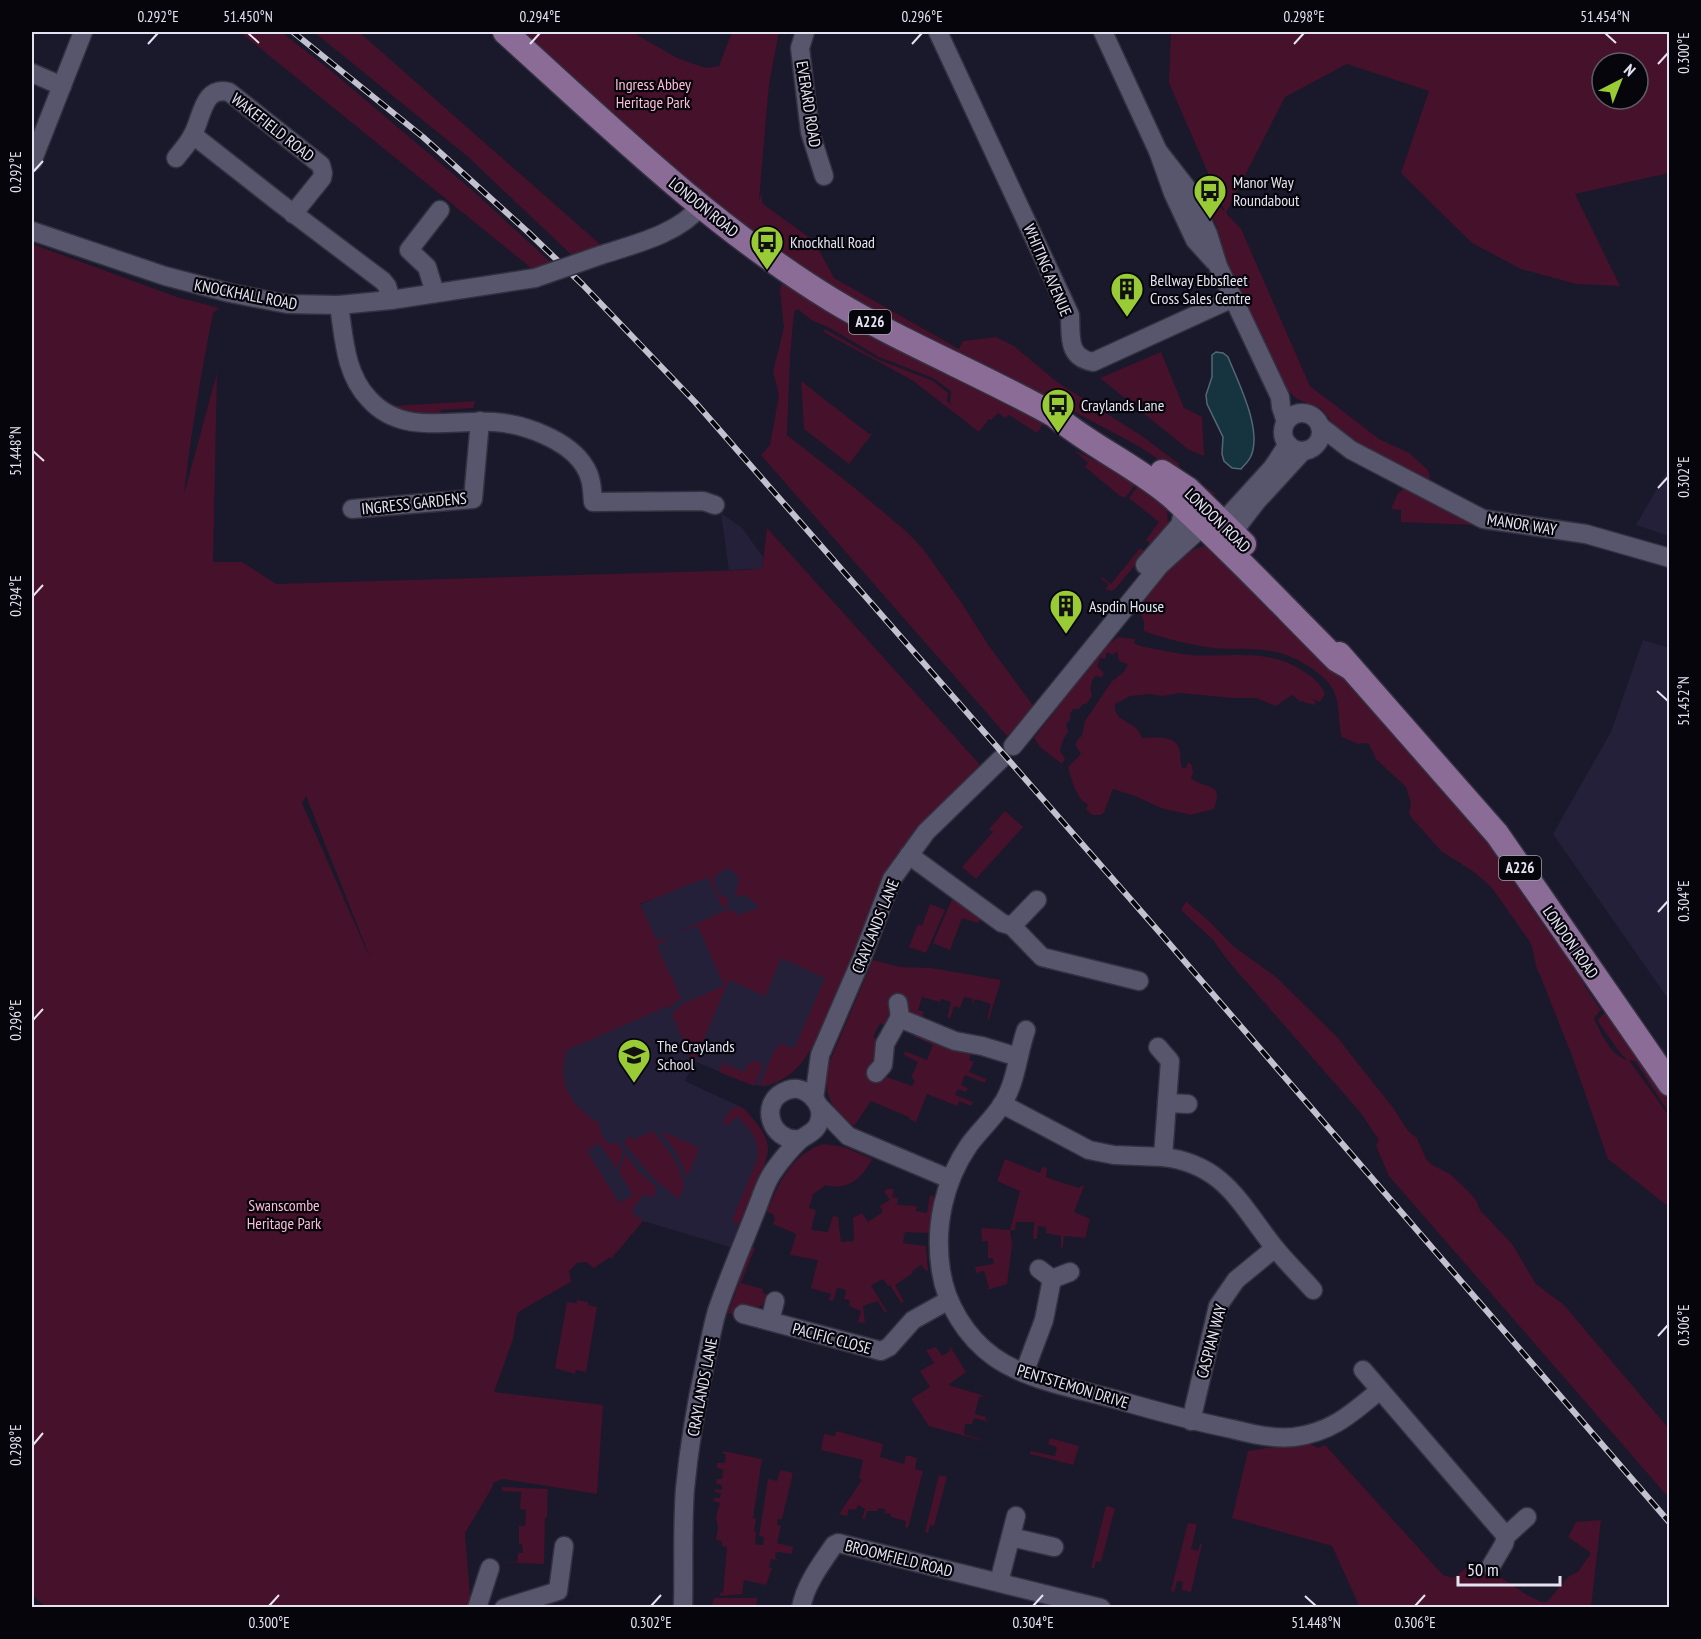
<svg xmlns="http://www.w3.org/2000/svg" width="1701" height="1639" font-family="'PT Sans Narrow',sans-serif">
<rect width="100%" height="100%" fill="#1a182b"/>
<g fill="#242039">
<path d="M1669,468V536L1636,525Z"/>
<path d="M721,513L742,528L763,557L762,569L729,570Z"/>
<path d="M1643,640L1669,648V1000L1553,834L1611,732Z"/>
<path d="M750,856L745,895L850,940L778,1082L766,1086L752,1085L694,1061L685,1081L743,1108L756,1123L767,1142L768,1152L765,1163L730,1247L643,1221L611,1259L570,1161L537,950Z"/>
</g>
<g fill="#46112a" fill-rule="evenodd">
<path d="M240,32H281L330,70L472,190L559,270L548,274L531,268Z"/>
<path d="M314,32H359L610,253L580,263L467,156Z"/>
<path d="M520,32H632L677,58L706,68L719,66L732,32H779L769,84L759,201L762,192V202L763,204L814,241L834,278L959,349L963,341L996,337L1014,346L1057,382L1142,436L1178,463L1181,471L1216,494H1210L1140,447L1013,379L855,300L817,276L725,210L673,167Z"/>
<path d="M1171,32H1669V173L1575,194L1620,286L1576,284L1521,269L1472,243L1401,173L1429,91L1347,64L1285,97L1226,213L1241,229L1310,386L1379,439L1409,453L1427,469L1430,476L1429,482L1352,441L1336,428L1322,409L1297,399L1285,388L1212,232L1218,229L1196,184L1225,212L1169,83ZM1602,63H1638V99H1602Z"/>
<path d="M32,244L177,297L219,308L213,313C201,374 191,433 184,494L217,373L213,562H242L276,584L747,570L762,568L767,528L982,767C954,795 916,827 894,860C877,886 869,924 857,953C851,970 840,986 833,1002C818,1036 803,1083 759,1086L776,1047L778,1048L780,1043L794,1049L825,978L781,958L765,996L729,980L693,1064L672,1014L682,1004L724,986L698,926L678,932L729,909L740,915L760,907L745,895L735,896L739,880L737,875L728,868L717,874L714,881L718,894L728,898L727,906L723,908L708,877L640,904L657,941L672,935L657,946L681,998L669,1008L668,1006L567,1050C555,1083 572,1107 599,1123C599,1131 603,1140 610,1144L617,1143L623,1151L617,1169L599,1143L587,1151L619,1203L633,1195L619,1172L625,1154L638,1171L656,1187L654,1197L643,1195L631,1211L643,1221L611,1259L610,1257L594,1268L586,1262L577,1263L569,1271L571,1281L574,1280L520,1311L517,1314L513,1339L494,1392L603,1405L597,1494L503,1479L493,1483V1486L465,1533L471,1607L47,1608L32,1595ZM306,796L369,955V956L302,803Z"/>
<path d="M783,279L1044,423L1037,433L1009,415L1005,418L998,413L991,420L989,419L979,432L912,380L823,332L825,329L877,359L933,381L948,393L947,401L952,406L950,403L951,391L933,378L879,357L830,328L811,320L798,309L794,312L790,357L787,435L856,489L907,532L923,549L961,602L989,646L1035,708L1007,736L761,455L770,445L779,395L773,372L784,328L780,290Z"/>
<path d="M1161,352L1184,408L1202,417L1204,456L1189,450L1100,378Z"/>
<path d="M801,381L869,434H872L849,464L804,429Z"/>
<path d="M475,401L473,408L441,410L439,414L410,413L394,406Z"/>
<path d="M1074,450L1137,482L1125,498L1120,496L1085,467L1088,463Z"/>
<path d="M1140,483L1167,508L1168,525L1152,545L1146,540L1159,522L1129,498Z"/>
<path d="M1404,489L1473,525L1401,522V510L1391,509L1398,493Z"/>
<path d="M1208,545C1247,583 1288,620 1327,659C1392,723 1454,796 1510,868L1508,872L1530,906L1575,968L1586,988L1601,1010L1594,1018C1600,1032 1611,1056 1627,1060L1618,1050L1599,1023L1598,1019L1605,1013L1604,1010L1541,917L1533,909L1527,897L1669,1095V1113L1635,1061L1629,1060L1669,1116V1207L1608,1159L1572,1056L1540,975C1534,965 1535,953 1530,942L1492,888L1474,872L1441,851L1411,817L1409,813L1411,803L1406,787L1376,759L1369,744L1365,743L1358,744L1342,737C1337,721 1341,702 1332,688C1326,678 1317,672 1308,666C1268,641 1246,653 1206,647C1189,644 1160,638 1144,631V622L1139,610C1145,586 1183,548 1208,545Z"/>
<path d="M1140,548L1146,552L1115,589L1111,591L1105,589L1109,584L1101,579L1102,577L1111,584Z"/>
<path d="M1118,637L1135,639L1134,643L1140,646C1157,649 1173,653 1190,655C1231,658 1266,647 1303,671C1312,676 1321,684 1325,694L1320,702L1310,698L1316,702L1314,705L1300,701L1292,695L1276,706L1256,698H1232L1180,693L1162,696L1150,694L1130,696L1115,704C1113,719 1128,721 1137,729C1139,732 1141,735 1142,738C1153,738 1174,734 1179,748C1181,754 1180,762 1182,768H1186L1188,762L1192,765L1193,773L1191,778C1207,790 1224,782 1214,809L1191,815L1161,808L1135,796L1113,789L1104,812L1101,815H1092L1086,809L1088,804C1076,800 1071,777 1068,767L1081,754L1076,746V742L1082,735L1085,721L1112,681L1124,672L1128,664L1119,661L1117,651L1113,655L1107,652L1105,659L1100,658L1097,666L1104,673L1102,677L1095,676C1090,682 1090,690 1092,696L1086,704H1083L1079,709H1073L1070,714V720L1066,724L1068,732L1063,740L1060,751L1065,759L1062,764L1041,748L1034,738L1102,649Z"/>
<path d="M1005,811L1023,827L976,879L962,867L993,832L989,829Z"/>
<path d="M953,897L981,918L978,923L962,918L950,950L933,943Z"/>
<path d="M1186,901L1211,923L1233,946L1276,977L1337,1037L1394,1109L1408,1131L1417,1138L1426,1159L1432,1165L1450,1174L1468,1191L1476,1200L1480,1210L1512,1244L1536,1284L1564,1305L1669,1429V1498L1389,1176L1376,1146L1379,1140L1360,1112L1229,962L1213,940L1181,910Z"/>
<path d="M930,904L945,910L926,953L909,947L918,924L922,926Z"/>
<path d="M873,960L900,967L931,968L1001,980L989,1019L987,1020L991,1004L975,999L971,1006L973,999L964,997L960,1008L954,1006L950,1019L949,1017L947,1018L951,1002L941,999L940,1002L922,997L918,1010L924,1012L922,1019L888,1027L880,1023L873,1037L882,1041L881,1075L912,1086L915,1080L911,1078L918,1062L904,1055L905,1051L927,1060L933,1045L913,1036L914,1034L943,1046L971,1054L969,1060L974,1062L969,1072L986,1079L985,1083L965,1075L961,1085L968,1088L966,1092L958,1089L955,1095L973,1102L971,1106L959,1101L957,1106L927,1094L916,1122L909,1119V1117L871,1101L854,1126C832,1109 823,1095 827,1068Z"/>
<path d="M753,1060L763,1065L754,1086L719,1072L723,1063L744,1072L749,1063L751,1064Z"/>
<path d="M737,1106C744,1107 749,1114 754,1120C761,1129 768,1138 768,1150C767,1165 746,1208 739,1224L732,1221L757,1160C761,1141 750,1128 737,1116L727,1126L723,1123L730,1110Z"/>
<path d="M653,1131C668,1151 678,1159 684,1186L679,1199L652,1177L624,1143L630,1135L633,1140Z"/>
<path d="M663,1132L696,1146L698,1152L687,1177L677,1153L662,1133Z"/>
<path d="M824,1144L844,1147L872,1159C862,1178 848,1191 826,1185L813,1194L809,1208L816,1210L811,1230L828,1232L833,1216L838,1217L841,1242L854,1241L853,1218L862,1213L868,1222L883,1212L880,1206L890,1200L884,1191L888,1189H894L892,1197L898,1198L897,1205L917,1206L916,1211L927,1213L930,1195L935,1197L929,1233L905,1232L903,1243L926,1246L928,1270L926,1271L921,1265L912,1271L913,1273L895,1285L904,1302L901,1303L890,1285L888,1286L883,1279L871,1285L887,1312L885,1313L878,1301L863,1306L865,1323L858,1322L861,1311L849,1306L850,1300L844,1299L846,1291L844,1289L837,1288L833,1301L829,1300L831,1294L811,1288L818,1260L790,1255L796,1234L773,1224L775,1219L773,1214L767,1212C778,1184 792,1153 824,1144Z"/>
<path d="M1005,1159L1040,1173L1042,1167L1047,1168L1046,1177C1057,1182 1068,1184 1079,1188L1081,1186H1084L1074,1212L1090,1219L1085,1238L1064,1236L1063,1247L1061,1249V1236L1046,1233V1227L1038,1226L1037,1239H1033L1034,1222H1016L1015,1230H1010L1012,1246L1007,1284L987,1290L989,1287L984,1271L976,1273L975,1267L994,1264L993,1258H988V1241H982L981,1230L983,1228L1010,1230L1020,1191L997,1181Z"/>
<path d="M752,1247L755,1248L741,1283L763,1289L762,1292L767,1295L763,1305L758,1307L742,1304L737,1316L728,1313Z"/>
<path d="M577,1300L588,1302V1305L597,1307L586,1372L576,1370L575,1374L555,1368L567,1302L577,1303Z"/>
<path d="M949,1345L966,1372L948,1385L985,1396L979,1397L975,1414L986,1417L985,1419L989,1422L974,1418L972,1424H965L964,1434L990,1443L929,1426L911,1399L930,1387L920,1371L934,1363L926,1350L936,1347L942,1356L950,1351Z"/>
<path d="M836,1431L883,1444L880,1457L904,1464L906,1455L917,1458L915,1469L923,1471L908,1528L905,1527L906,1521L891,1517V1514L884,1513L885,1509L879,1508L877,1511H867L865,1519H862L865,1509L858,1505L856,1510L849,1509L847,1516L839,1514L862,1480L859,1478L863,1460L821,1450L824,1434L835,1436Z"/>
<path d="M1050,1438L1079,1446L1073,1465L1030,1454V1451L1055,1456L1057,1447L1048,1444Z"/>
<path d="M1307,1442L1318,1448L1325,1445L1443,1575L1453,1578L1471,1564H1480L1527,1595L1541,1602H1547L1569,1576L1578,1572L1591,1553L1568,1537L1576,1522L1601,1520L1591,1607H1355L1358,1603L1332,1546L1232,1518L1248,1451Z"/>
<path d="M723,1451L762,1459L753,1518L756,1519L754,1531L756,1532L755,1544L763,1545L764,1537L759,1536L768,1479L777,1481L780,1470L793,1473L782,1519H778L777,1524L781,1526L777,1543L793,1547L792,1554L778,1552L775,1553L776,1559L782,1561L771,1559L769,1567L772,1568L766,1585L744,1580L742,1594L720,1596V1593H723L727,1547L722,1546V1541L716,1540L718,1528L716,1517L720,1503L714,1501V1498H720L721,1493L715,1492V1489L722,1490V1485L716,1484L717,1479H722L723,1469L717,1468V1463H725L726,1454H723Z"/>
<path d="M939,1475L947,1477L934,1526L930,1525L928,1533L925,1532Z"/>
<path d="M502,1487L548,1489L547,1518H545L544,1564L497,1562H517L518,1553H523L522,1544H519V1526H525L526,1510L520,1509L521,1492L502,1491Z"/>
<path d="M1106,1506L1115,1508L1101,1562L1096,1561L1094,1569L1091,1568Z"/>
<path d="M1188,1523L1197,1524L1191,1549L1198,1551L1200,1544H1202L1191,1592L1182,1590L1183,1582L1177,1581L1174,1592L1171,1591Z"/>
<path d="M714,1598H757L756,1607H717V1605H712Z"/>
</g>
<path fill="#16343f" stroke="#546874" stroke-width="1.5" d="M1216,352L1223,353L1228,357C1238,382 1264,432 1250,458C1248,462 1243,466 1241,469L1232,468L1224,461L1222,454L1223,437L1207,404L1206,395L1212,377V355Z"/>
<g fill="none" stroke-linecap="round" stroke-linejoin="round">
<g stroke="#33313f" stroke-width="21">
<g id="minor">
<path d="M805,32L800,48L810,132L824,176"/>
<path d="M938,32L1070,315C1071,337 1067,357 1093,362L1233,298"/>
<path d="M1103,32L1158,151L1173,193L1195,240L1214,261"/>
<path d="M32,73L62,86"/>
<path d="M193,135L281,204L383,281L387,286L391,300"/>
<path d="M1158,151L1186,187L1208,234L1218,266L1280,397L1281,407L1286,422"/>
<path d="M176,158C182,150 189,143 193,134C202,118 203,85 229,92L321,165L323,173L322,178L293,214"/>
<path d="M32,162L83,32"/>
<path d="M32,231L165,276L230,293L287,304L339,305L391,300L535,278"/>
<path d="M601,255C635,244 678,234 701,206"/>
<path d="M435,293L427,267L409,250L440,210"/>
<path d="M339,305C344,338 345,374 369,399C402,436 451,419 494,422C524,424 569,440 585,467C592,478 592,490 593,502L703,501L715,505"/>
<circle cx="1302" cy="432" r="19"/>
<path d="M1320,426L1351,450L1483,519L1586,534L1670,558"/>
<path d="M352,509L473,499L480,421"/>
<path d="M1223,533L1219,528L1223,522L1273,467L1288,444"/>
<path d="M1221,538L1233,532L1257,501L1303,451"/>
<path d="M1145,565L1180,525L1184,509"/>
<path d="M1013,746L1160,565L1202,527"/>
<path d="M909,855L1002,923L1012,926L1042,957L1139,981"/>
<path d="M1012,926L1037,900"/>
<path d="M899,1018L955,1041L982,1046L1018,1057"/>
<path d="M1026,1030C1018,1053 1016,1082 1003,1103C994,1118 979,1131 969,1145C944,1181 934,1227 941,1271C946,1304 966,1337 994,1357C1028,1381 1078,1389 1118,1400C1156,1411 1193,1421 1232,1429C1252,1434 1273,1439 1294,1437C1332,1432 1351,1414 1380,1390"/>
<path d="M876,1073L883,1065L885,1044L900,1017L898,1003"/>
<path d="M814,1099L820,1055L862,958L892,879L926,832L1001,759"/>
<path d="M1167,1103L1188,1104"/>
<path d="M1002,1104L1089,1150L1114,1155L1163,1157L1170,1061L1158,1047"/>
<path d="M818,1105L848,1136L950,1179"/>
<path d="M1163,1157C1225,1164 1241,1206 1275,1248C1287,1263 1301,1276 1313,1290"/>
<path d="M1039,1269L1052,1279L1070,1272"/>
<path d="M743,1314L881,1351L889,1347L913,1320L949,1300"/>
<path d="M770,1321L775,1301"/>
<path d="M1363,1370L1506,1536"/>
<path d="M1024,1373L1044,1320L1052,1279"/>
<path d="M1191,1421L1218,1306L1236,1280L1275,1248"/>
<path d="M1011,1537L1054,1547"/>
<path d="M1491,1566L1504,1544L1506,1536L1527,1517"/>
<path d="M999,1582L1016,1516"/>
<path d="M477,1608L490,1568"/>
<path d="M504,1608L558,1591L564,1546"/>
<path d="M683,1608C684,1568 682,1528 685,1489C689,1447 696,1405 705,1364C709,1346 712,1328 717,1311C730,1273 746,1237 760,1200C763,1192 766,1183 771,1175C777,1165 791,1148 800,1140C808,1133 818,1132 820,1118C823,1102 804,1084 788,1090C757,1100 770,1143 800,1139"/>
<path d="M801,1608C805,1585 821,1564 834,1545L838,1543L1101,1608"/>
</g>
</g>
<g stroke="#33313f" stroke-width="27">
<g id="major">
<path d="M505,32C609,126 711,226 832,300C903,343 981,374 1054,415C1090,446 1135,465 1171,496C1229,548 1282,605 1337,660L1349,667"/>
<path d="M1162,472L1188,489L1244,544"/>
<path d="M1339,654L1497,834L1670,1084"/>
</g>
</g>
<use href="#minor" stroke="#58566d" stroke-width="18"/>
<use href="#major" stroke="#8a6c97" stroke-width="24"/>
<g stroke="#c3c1cf" stroke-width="6">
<path id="rail" d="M293,32L423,137L529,233L583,285L695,402L1161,934L1670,1523"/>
</g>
<use href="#rail" stroke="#06050c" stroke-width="4" stroke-dasharray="11" stroke-linecap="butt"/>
<g stroke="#33313f" stroke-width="21" stroke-linecap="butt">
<path id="minor-bridge" d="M535,278L601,255"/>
</g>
<use href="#minor-bridge" stroke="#58566d" stroke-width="18"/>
</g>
<path fill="none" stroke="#e5e3f1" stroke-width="2" d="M248,33L259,43M1605,33L1616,43M148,44L158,33M530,44L540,33M912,44L922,33M1294,44L1304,33M1658,64L1668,53M33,172L43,161M33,451L44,461M1658,488L1668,477M33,596L43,585M1657,691L1668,701M1658,912L1668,901M33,1020L43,1009M1658,1336L1668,1325M33,1445L43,1433M1305,1596L1316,1606M269,1606L279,1595M651,1606L661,1595M1033,1606L1043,1595M1415,1606L1425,1595"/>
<defs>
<g id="bus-pin" transform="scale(1.725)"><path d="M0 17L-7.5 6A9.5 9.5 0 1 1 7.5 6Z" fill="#99cb36" stroke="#06050c"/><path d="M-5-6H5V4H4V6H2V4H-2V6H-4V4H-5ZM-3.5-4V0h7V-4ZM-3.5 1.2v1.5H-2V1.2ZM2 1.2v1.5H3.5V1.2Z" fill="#111"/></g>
<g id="building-pin" transform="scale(1.725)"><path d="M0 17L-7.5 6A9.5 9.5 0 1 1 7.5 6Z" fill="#99cb36" stroke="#06050c"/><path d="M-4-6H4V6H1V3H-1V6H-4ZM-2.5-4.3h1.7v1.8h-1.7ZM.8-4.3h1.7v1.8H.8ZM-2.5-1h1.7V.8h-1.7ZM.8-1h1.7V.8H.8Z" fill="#111"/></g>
<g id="school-pin" transform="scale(1.725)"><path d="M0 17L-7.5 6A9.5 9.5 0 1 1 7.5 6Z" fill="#99cb36" stroke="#06050c"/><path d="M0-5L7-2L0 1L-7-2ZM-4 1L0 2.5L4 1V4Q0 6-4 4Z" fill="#111"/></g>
</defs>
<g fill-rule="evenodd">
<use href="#bus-pin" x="1210" y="191"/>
<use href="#bus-pin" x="767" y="242"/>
<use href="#building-pin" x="1127" y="289"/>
<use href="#bus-pin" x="1058" y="405"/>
<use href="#building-pin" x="1066" y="606"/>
<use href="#school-pin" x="634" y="1055"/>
</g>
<g text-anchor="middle" stroke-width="4.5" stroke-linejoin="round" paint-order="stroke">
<g fill="#06050c" stroke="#a2a0ac" stroke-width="1.5">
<rect x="849" y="310" width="42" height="24" rx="4.5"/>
<rect x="1499" y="856" width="42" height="24" rx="4.5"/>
</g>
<g font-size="15" font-weight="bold" fill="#e5e3f1">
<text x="870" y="327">A226</text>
<text x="1520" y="873">A226</text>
</g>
<g font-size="16" fill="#ffbed6" stroke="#06050c">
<text x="653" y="90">Ingress Abbey<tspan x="653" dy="18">Heritage Park</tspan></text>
<text x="284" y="1211">Swanscombe<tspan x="284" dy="18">Heritage Park</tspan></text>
</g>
<g font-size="16" fill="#e5e3f1" stroke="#06050c">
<text transform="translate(809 104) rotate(81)" y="6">EVERARD ROAD</text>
<text transform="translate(273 127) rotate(38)" y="6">WAKEFIELD ROAD</text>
<text transform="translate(704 207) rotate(39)" y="6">LONDON ROAD</text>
<text transform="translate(1048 270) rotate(67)" y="6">WHITING AVENUE</text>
<text transform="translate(246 294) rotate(11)" y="6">KNOCKHALL ROAD</text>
<text transform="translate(414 503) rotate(-6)" y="6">INGRESS GARDENS</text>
<text transform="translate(1218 520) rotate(44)" y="6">LONDON ROAD</text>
<text transform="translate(1522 524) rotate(9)" y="6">MANOR WAY</text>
<text transform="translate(875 926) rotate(-68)" y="6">CRAYLANDS LANE</text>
<text transform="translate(1571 942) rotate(55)" y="6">LONDON ROAD</text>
<text transform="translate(832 1338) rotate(15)" y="6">PACIFIC CLOSE</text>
<text transform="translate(1211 1341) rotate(-75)" y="6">CASPIAN WAY</text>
<text transform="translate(1073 1386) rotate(17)" y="6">PENTSTEMON DRIVE</text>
<text transform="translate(702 1387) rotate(-79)" y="6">CRAYLANDS LANE</text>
<text transform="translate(899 1558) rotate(14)" y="6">BROOMFIELD ROAD</text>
</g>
<g font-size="16" fill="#e5e3f1" stroke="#06050c" text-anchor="start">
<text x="1233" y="188">Manor Way<tspan x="1233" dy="18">Roundabout</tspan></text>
<text x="790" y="248">Knockhall Road</text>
<text x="1150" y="286">Bellway Ebbsfleet<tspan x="1150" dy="18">Cross Sales Centre</tspan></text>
<text x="1081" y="411">Craylands Lane</text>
<text x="1089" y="612">Aspdin House</text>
<text x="657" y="1052">The Craylands<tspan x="657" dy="18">School</tspan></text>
</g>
</g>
<rect width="1701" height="1639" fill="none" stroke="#06050c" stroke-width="66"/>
<g transform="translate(1620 81) rotate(42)"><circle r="28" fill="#06050c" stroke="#5f5e68" stroke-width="1.5"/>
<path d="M0-4.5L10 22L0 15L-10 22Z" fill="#99cb36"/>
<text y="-9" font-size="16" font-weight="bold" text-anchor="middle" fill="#e5e3f1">N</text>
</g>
<path d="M1458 1576v9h102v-9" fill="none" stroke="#e5e3f1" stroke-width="3"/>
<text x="1467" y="1576" font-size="18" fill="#e5e3f1" stroke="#06050c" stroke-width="4.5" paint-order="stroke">50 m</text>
<rect x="33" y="33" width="1635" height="1573" fill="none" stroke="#e5e3f1" stroke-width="2"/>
<g font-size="15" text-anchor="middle" fill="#e5e3f1">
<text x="158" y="22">0.292°E</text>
<text x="248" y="22">51.450°N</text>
<text x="540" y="22">0.294°E</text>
<text x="922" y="22">0.296°E</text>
<text x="1304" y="22">0.298°E</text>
<text x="1605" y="22">51.454°N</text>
<text transform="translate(1684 53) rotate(-90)" y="5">0.300°E</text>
<text transform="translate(16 172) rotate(-90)" y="5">0.292°E</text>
<text transform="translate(16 451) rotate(-90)" y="5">51.448°N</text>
<text transform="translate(1684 477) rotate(-90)" y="5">0.302°E</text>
<text transform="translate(16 596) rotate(-90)" y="5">0.294°E</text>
<text transform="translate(1684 701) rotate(-90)" y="5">51.452°N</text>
<text transform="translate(1684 901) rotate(-90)" y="5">0.304°E</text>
<text transform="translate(16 1020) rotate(-90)" y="5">0.296°E</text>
<text transform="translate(1684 1325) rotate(-90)" y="5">0.306°E</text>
<text transform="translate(16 1445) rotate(-90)" y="5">0.298°E</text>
<text x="269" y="1628">0.300°E</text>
<text x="651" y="1628">0.302°E</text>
<text x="1033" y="1628">0.304°E</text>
<text x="1316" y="1628">51.448°N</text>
<text x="1415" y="1628">0.306°E</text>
</g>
</svg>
